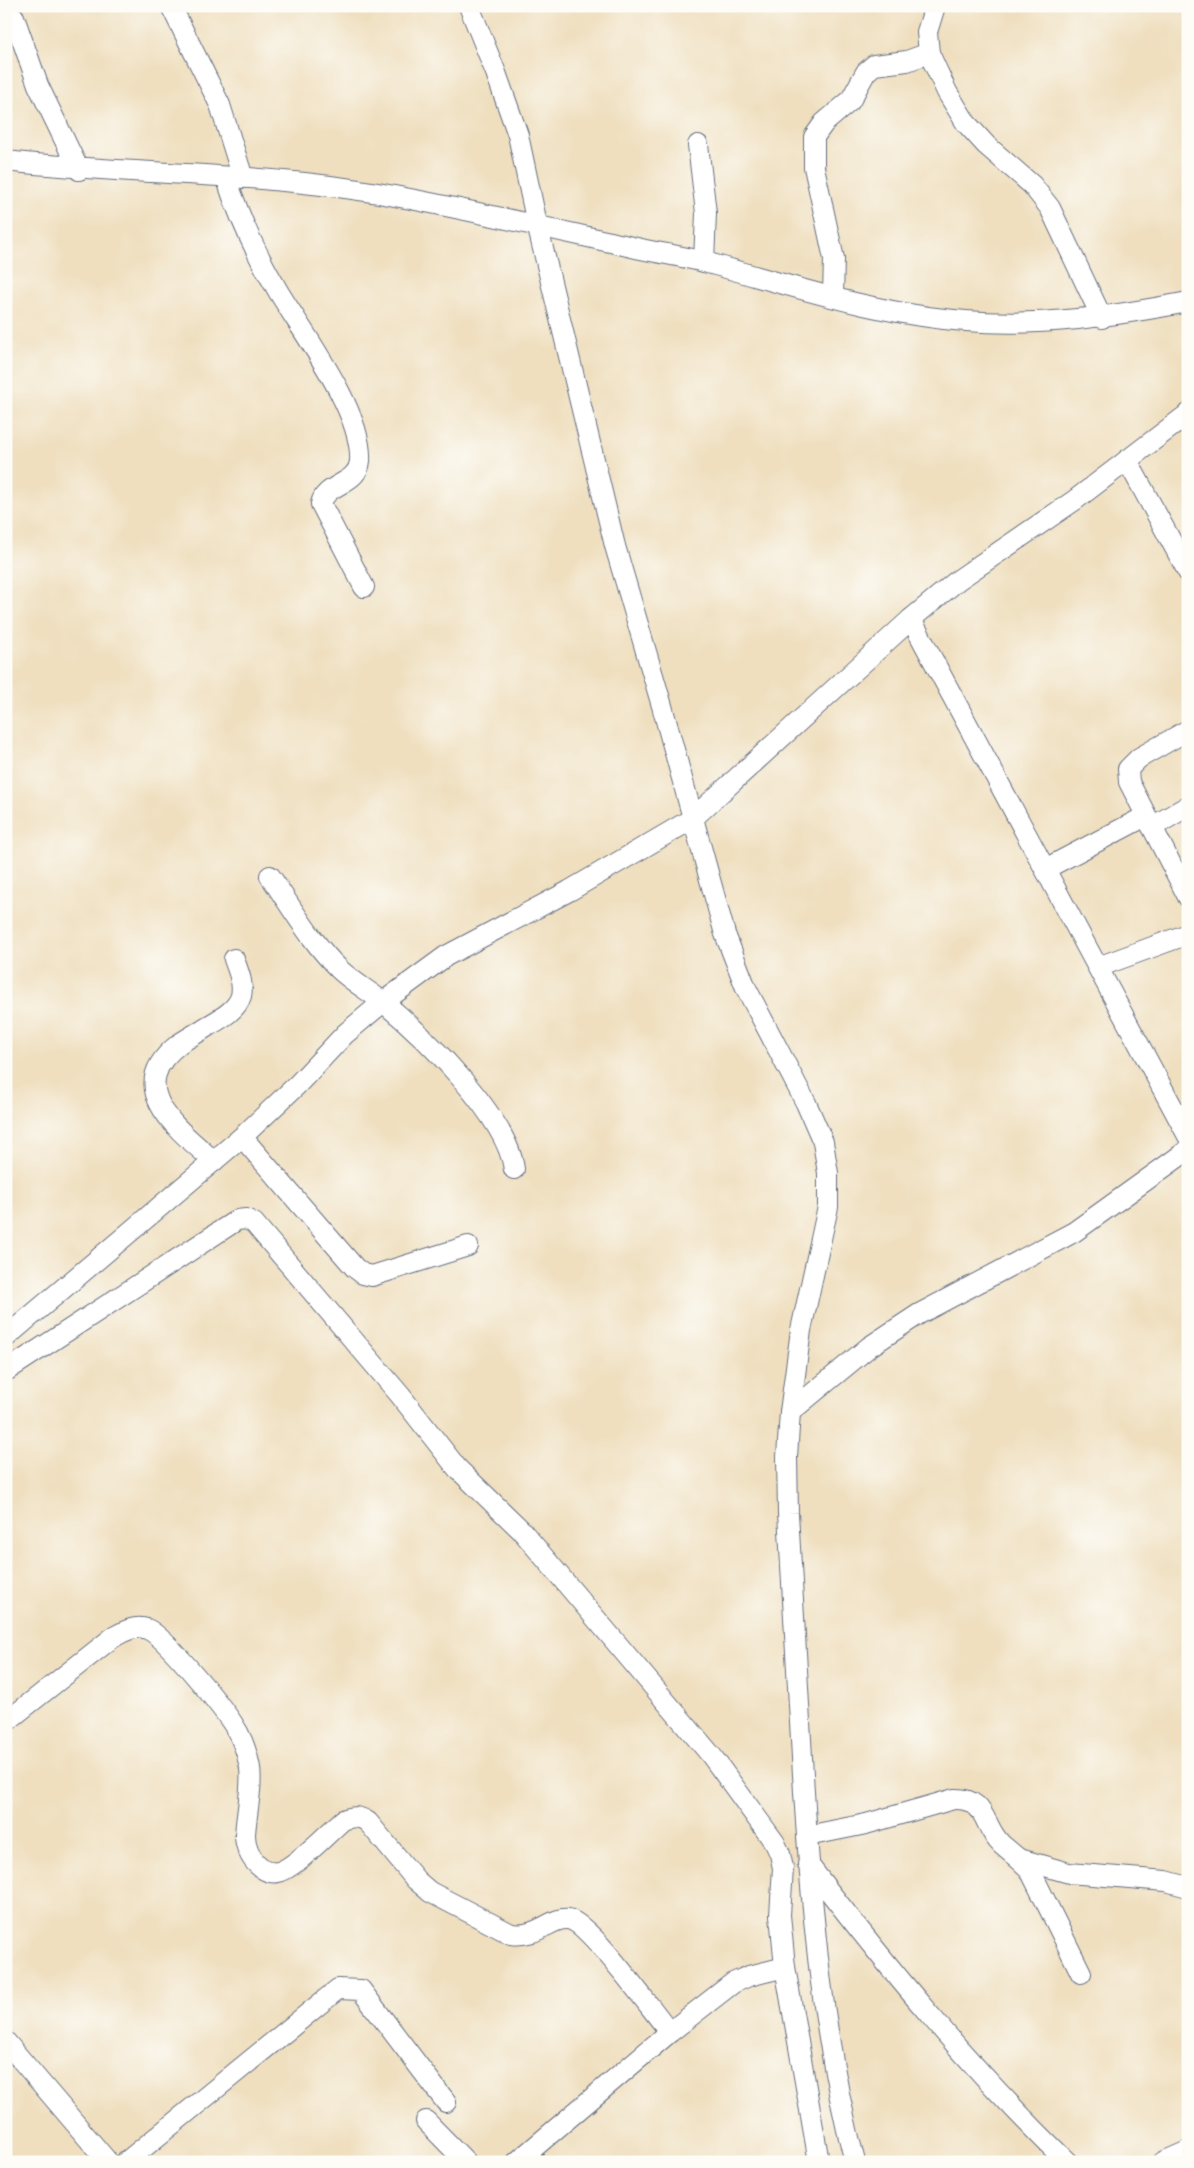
<svg xmlns="http://www.w3.org/2000/svg" width="1194" height="2168" font-family="Delius,sans-serif">
<rect width="100%" height="100%" fill="#fdfcf7"/>
<filter id="ink" filterUnits="userSpaceOnUse"><feTurbulence type="fractalNoise" baseFrequency=".02" numOctaves="2"/><feDisplacementMap in="SourceGraphic" scale="10" xChannelSelector="R" yChannelSelector="G"/><feConvolveMatrix kernelMatrix="1 2 1 2 8 2 1 2 1" color-interpolation-filters="sRGB"/></filter>
<filter id="wash" filterUnits="userSpaceOnUse"><feTurbulence type="fractalNoise" baseFrequency=".0096" numOctaves="4" result="noise"/><feDisplacementMap in="SourceGraphic" scale="20" xChannelSelector="R" yChannelSelector="G"/><feGaussianBlur stdDeviation="1.12" result="paint"/><feColorMatrix in="noise" values="0 0 0 0 0 0 0 0 0 0 0 0 0 0 0 0 0 1.4 0 .05"/><feComposite in="paint" operator="in"/></filter>
<g filter="url(#wash)">
<rect width="100%" height="100%" fill="#efdfbf"/>
</g>
<g filter="url(#ink)">
<g fill="none" stroke-linecap="round" stroke-linejoin="round">
<g stroke="#656d80" stroke-width="22">
<g id="minor">
<path d="M171,6L220,105L243,178"/>
<path d="M469,6L496,73L518,135L537,224L615,546L662,706L725,934L746,988L806,1103L823,1142L828,1173V1207L801,1330L790,1412L787,1457L788,1513C793,1606 798,1699 804,1792C812,1917 823,2041 855,2162"/>
<path d="M14,17L38,85L79,170"/>
<path d="M929,53L947,92L966,123L986,145L1032,185L1050,208L1102,318"/>
<path d="M698,145L706,213L704,262"/>
<path d="M6,161C130,175 256,172 378,193C463,208 547,228 632,247C657,253 683,256 708,263C793,286 879,315 966,321C1042,327 1114,316 1188,302"/>
<path d="M226,177C239,217 256,254 278,291C303,333 363,412 360,461C358,485 325,483 321,504L364,587"/>
<path d="M833,296L834,259L814,167V137L824,123L850,101L866,72L874,65L907,61L929,53L927,32L935,6"/>
<path d="M1127,460L1188,572"/>
<path d="M911,619L1188,1136"/>
<path d="M1188,730L1139,758L1128,769L1129,782L1188,897"/>
<path d="M1152,827L1188,806"/>
<path d="M1045,869L1146,816"/>
<path d="M270,876C292,908 312,943 340,970C353,982 369,991 383,1002C424,1036 507,1116 514,1169"/>
<path d="M1098,967L1188,934"/>
<path d="M242,1137L355,1268L363,1274L372,1276L468,1246"/>
<path d="M214,1161C178,1130 122,1088 179,1044C188,1038 199,1032 208,1026C220,1019 237,1010 241,996C244,983 238,971 234,959"/>
<path d="M6,1337L242,1137L297,1085L345,1034L383,1002L446,956L569,891L692,819L911,619L958,580L1075,500L1188,414"/>
<path d="M6,1371L237,1220L246,1219L254,1223L400,1395L457,1468L521,1530L711,1755L775,1843L780,1854L783,1868L780,1915L785,1967L819,2162"/>
<path d="M790,1412L869,1347L919,1314L1074,1232L1188,1150"/>
<path d="M6,1722L112,1638C123,1632 134,1625 147,1629C164,1635 222,1707 233,1724C241,1736 246,1749 249,1763C254,1782 246,1814 245,1835C245,1845 250,1858 258,1865C264,1870 270,1874 278,1872C294,1869 329,1832 343,1820C353,1816 359,1816 368,1822L416,1880L430,1892L511,1934C538,1938 551,1917 568,1919C589,1922 653,2012 670,2032"/>
<path d="M807,1836L866,1824L954,1799C987,1798 982,1825 1001,1844C1011,1853 1021,1860 1030,1870L1081,1973"/>
<path d="M1020,1859L1069,1873L1166,1881L1188,1887"/>
<path d="M808,1864C889,1969 972,2070 1067,2162"/>
<path d="M6,2042L108,2162"/>
<path d="M426,2121L466,2162"/>
<path d="M126,2162L338,1989L361,1990L446,2102"/>
<path d="M517,2162L670,2032L733,1983L749,1976L785,1967"/>
<path d="M1163,2162L1188,2151"/>
</g>
</g>
<use href="#minor" stroke="#fff" stroke-width="20"/>
</g>
</g>
<rect width="1194" height="2168" fill="none" stroke="#fdfcf7" stroke-width="25"/>
</svg>
